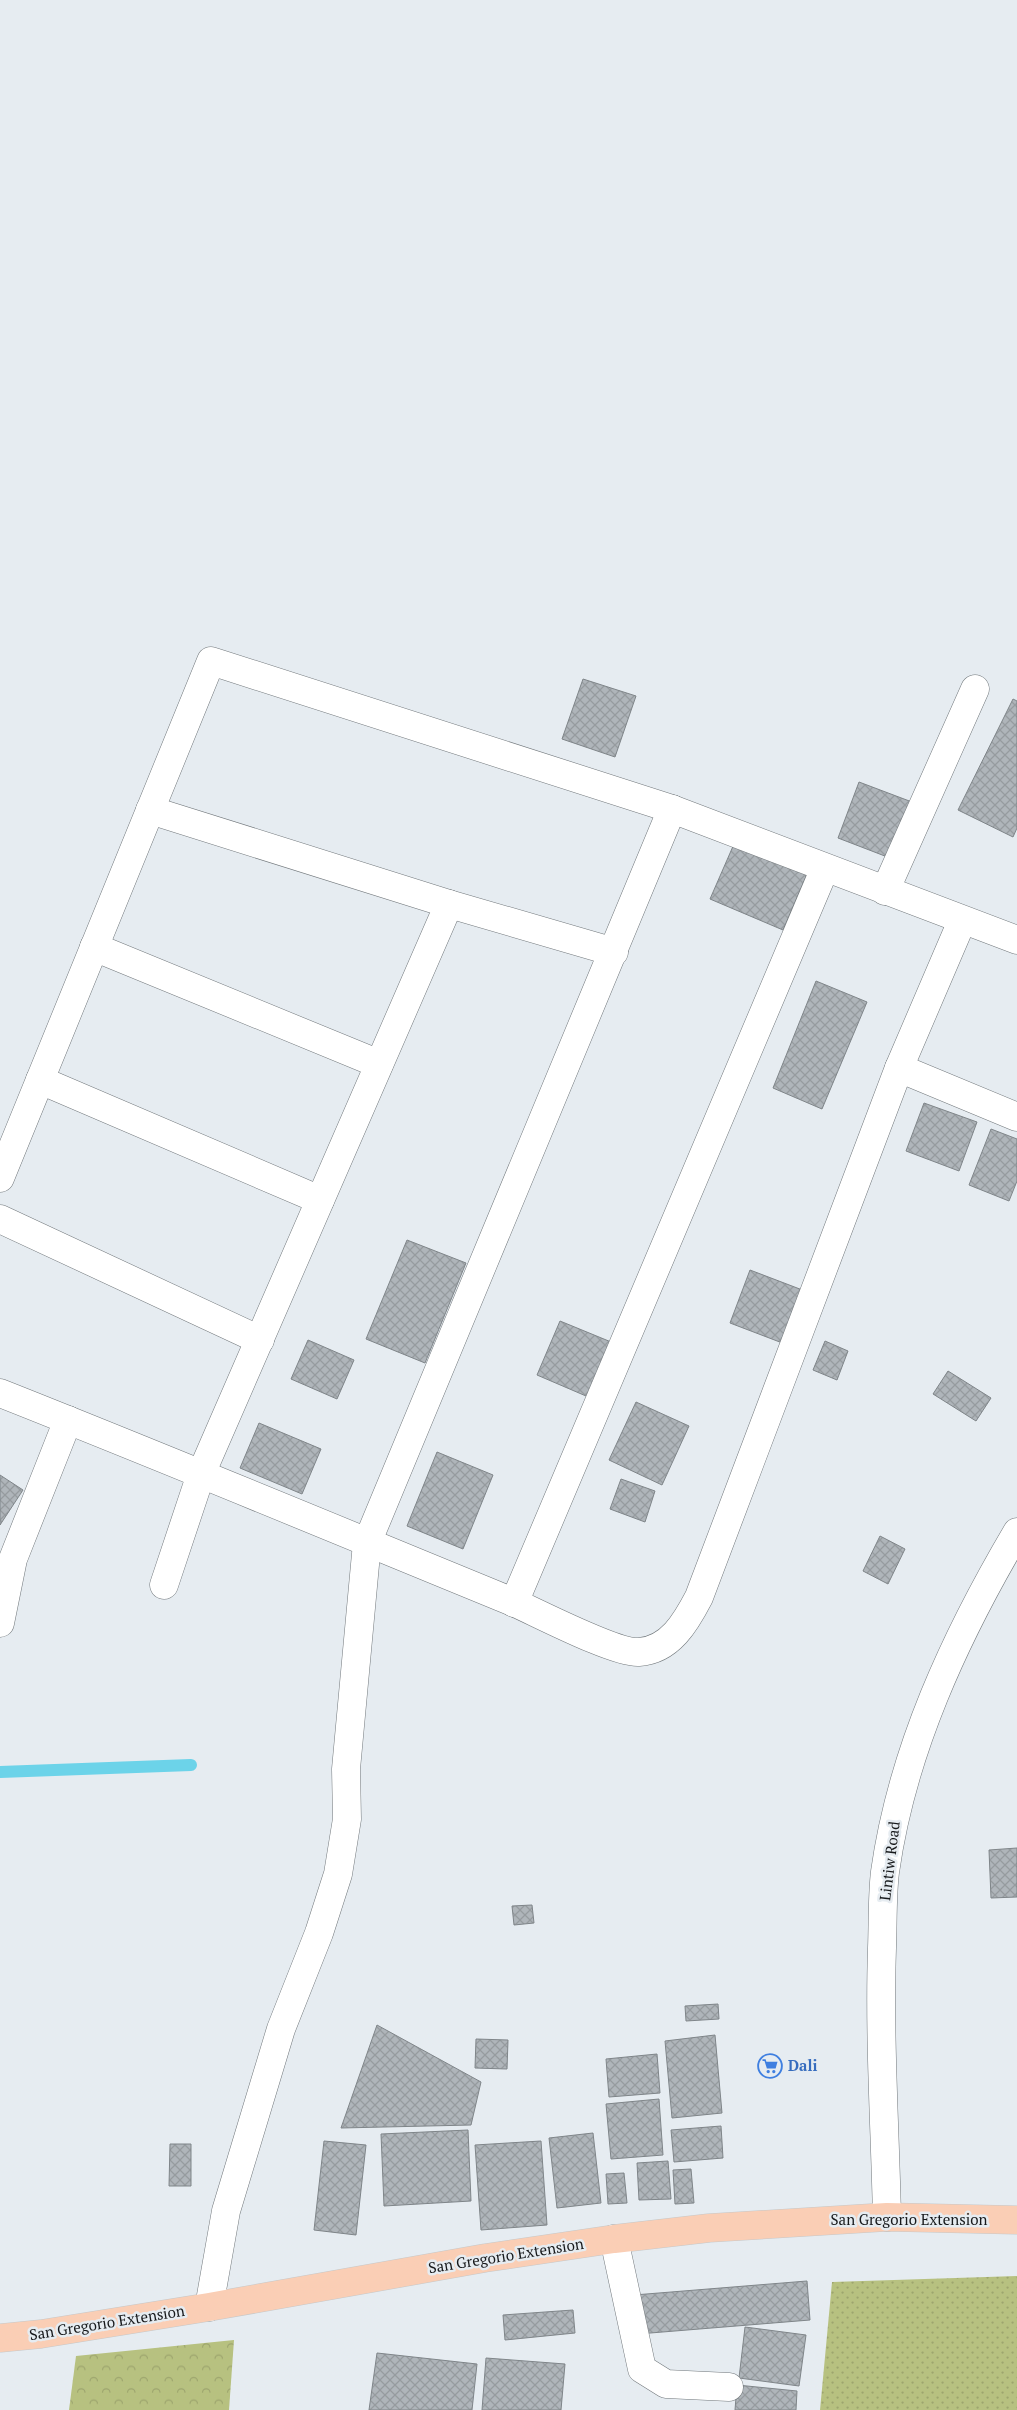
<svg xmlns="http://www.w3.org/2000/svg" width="1017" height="2410" font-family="'PT Serif',serif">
<defs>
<pattern id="grass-dots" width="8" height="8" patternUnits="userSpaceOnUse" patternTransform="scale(1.25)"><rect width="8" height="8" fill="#b7c180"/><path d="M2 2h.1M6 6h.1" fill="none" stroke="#9da56e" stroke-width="1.8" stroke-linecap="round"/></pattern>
<pattern id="forest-crowns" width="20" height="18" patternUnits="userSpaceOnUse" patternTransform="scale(1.25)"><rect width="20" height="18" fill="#b7c180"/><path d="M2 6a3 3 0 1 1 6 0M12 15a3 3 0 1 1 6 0" fill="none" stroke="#9da56e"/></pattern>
<pattern id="building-cross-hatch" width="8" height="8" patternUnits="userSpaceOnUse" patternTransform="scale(1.25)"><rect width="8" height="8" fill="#afb5ba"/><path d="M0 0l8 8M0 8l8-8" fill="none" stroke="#969b9f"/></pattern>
</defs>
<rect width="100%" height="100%" fill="#e6ecf1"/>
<path fill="url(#grass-dots)" d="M1017,2276V2410H820L832,2282Z"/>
<path fill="url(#forest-crowns)" d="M234,2340L229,2410H69L76,2356Z"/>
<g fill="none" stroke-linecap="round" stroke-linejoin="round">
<path stroke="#6cd3e9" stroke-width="12" d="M0,1772L191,1765"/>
</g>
<g fill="url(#building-cross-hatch)" stroke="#7f8589">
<path d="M583,679L636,696L615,757L562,739Z"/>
<path d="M1013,699L1017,701V828L1013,837L958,810Z"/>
<path d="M859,782L912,802L890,858L838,838Z"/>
<path d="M734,844L807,874L783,930L710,899Z"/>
<path d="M816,981L867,1002L822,1109L773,1088Z"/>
<path d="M924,1103L977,1122L959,1171L906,1151Z"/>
<path d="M991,1129L1017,1139V1181L1009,1201L969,1185Z"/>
<path d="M407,1240L466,1263L425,1363L366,1339Z"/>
<path d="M750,1270L805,1291L785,1344L730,1323Z"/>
<path d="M560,1321L616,1344L593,1399L537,1375Z"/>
<path d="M308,1340L354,1360L337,1399L291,1379Z"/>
<path d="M825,1341L848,1351L837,1380L813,1370Z"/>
<path d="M948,1371L991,1398L976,1421L933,1394Z"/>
<path d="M636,1402L689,1426L662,1485L609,1460Z"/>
<path d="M259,1423L321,1449L302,1494L240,1468Z"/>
<path d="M437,1452L493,1475L463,1549L407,1526Z"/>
<path d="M0,1475L23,1490L0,1525Z"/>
<path d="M621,1479L655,1491L645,1522L610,1509Z"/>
<path d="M880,1536L905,1549L888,1584L863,1571Z"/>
<path d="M1017,1848V1897L991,1898L989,1850Z"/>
<path d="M532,1905L534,1923L514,1925L512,1906Z"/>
<path d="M718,2004L719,2019L686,2021L685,2006Z"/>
<path d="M377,2025L481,2082L471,2125L341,2128Z"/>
<path d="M715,2035L722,2113L672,2118L665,2041Z"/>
<path d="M476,2039L508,2040L507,2069L475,2068Z"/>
<path d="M657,2054L660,2093L609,2097L606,2059Z"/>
<path d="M659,2099L663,2155L611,2159L606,2104Z"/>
<path d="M721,2126L723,2158L674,2162L671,2130Z"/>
<path d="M468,2130L471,2201L384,2206L381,2134Z"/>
<path d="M593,2133L601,2203L557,2208L549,2138Z"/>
<path d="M324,2141L366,2145L356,2235L314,2230Z"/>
<path d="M541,2141L547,2225L481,2230L475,2145Z"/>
<path d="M170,2144H191V2186H169Z"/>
<path d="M668,2161L671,2199L639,2200L637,2163Z"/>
<path d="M691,2169L694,2203L675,2204L673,2170Z"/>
<path d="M624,2173L627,2203L608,2204L606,2174Z"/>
<path d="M807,2281L810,2320L638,2334L634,2295Z"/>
<path d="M573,2310L575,2333L505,2340L503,2315Z"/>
<path d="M745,2327L806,2335L799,2386L739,2378Z"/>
<path d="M377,2353L477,2364L472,2410H369Z"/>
<path d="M486,2358L565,2364L561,2410H482Z"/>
<path d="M737,2385L797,2391L796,2410H735Z"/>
</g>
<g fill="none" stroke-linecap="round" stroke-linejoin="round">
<g stroke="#72787c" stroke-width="29">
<g id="minor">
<path d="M150,810L449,904L614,952"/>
<path d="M885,891L975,689"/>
<path d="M94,947L379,1064"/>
<path d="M899,1068L1017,1117"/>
<path d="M40,1080L320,1200"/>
<path d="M0,1178L211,661L672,809L1017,940"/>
<path d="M0,1219L260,1340"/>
<path d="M0,1393C172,1461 342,1532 513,1602C538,1613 616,1654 639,1652C670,1650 686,1622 699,1597L899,1068L962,921"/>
<path d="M164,1585L201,1474L449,904"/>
<path d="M514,1603L825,868"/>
<path d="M0,1623L13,1559L68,1420"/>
<path d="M887,2217C885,2127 879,2037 882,1948C883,1923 882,1897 885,1872C902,1751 955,1637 1017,1532"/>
<path d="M614,2239L642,2369L666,2384L729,2387"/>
<path d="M209,2307L226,2211L281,2029L319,1933L338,1874L347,1819L346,1769L367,1543L672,809"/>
</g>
</g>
<g stroke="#c7c8c8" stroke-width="29">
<path id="major" d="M0,2338L41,2334L209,2307L485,2258L614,2239L709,2228L887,2217L1017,2220"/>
</g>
<use href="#minor" stroke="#fff" stroke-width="28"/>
<use href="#major" stroke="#faceb5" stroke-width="28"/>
</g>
<defs>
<g id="supermarket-ring" transform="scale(1.25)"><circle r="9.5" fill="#e6ecf1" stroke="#3f7fe0" stroke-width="1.5"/><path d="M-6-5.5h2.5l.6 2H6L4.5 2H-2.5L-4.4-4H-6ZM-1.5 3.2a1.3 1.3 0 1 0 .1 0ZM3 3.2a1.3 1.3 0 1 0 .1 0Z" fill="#3f7fe0"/></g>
</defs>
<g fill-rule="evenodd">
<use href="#supermarket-ring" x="770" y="2066"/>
</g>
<g text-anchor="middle" stroke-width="5" stroke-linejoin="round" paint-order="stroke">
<g font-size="15" fill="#17191b" stroke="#e6ecf1">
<text transform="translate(890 1861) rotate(-83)" y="5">Lintiw Road</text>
<text x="909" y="2225">San Gregorio Extension</text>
<text transform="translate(506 2256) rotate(-9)" y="5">San Gregorio Extension</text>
<text transform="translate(107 2323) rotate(-9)" y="5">San Gregorio Extension</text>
</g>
<g font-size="15" font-weight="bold" fill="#366cbe" stroke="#e6ecf1" text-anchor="start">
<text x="788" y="2071">Dali</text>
</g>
</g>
</svg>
